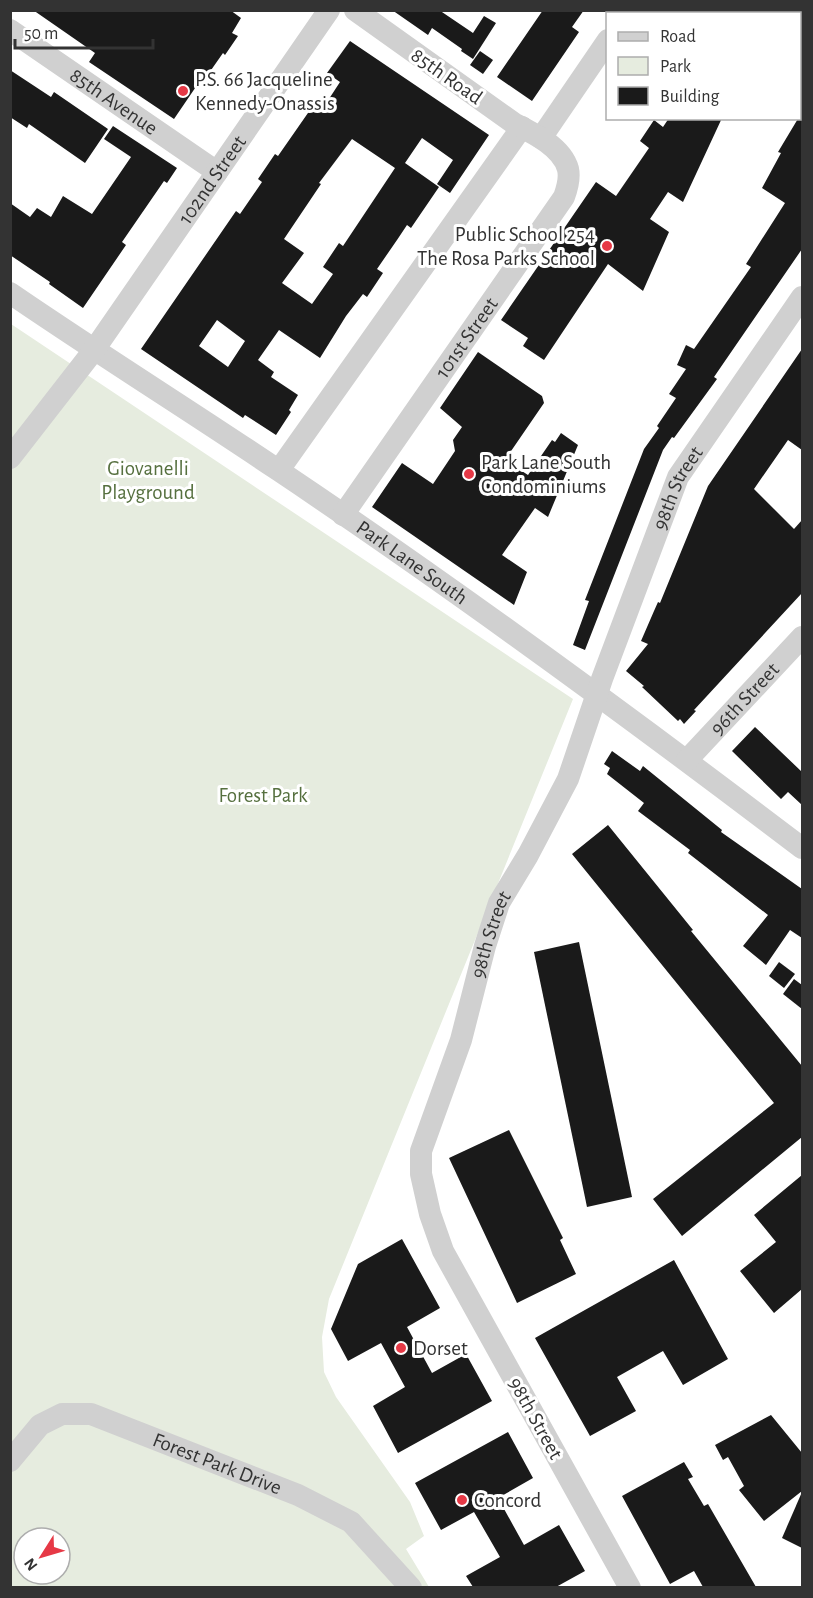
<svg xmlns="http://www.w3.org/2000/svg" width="813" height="1598" font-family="'Alegreya Sans',sans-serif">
<rect width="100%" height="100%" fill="#fff"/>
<path fill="#e6ecdf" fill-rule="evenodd" d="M11,324L573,699L329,1299L322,1337L324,1372L336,1397L410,1502L424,1536L406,1549L429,1587H11ZM24,1538H60V1574H24Z"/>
<g fill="#1a1a1a" fill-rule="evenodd">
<path d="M33,10H230L241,18L232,33L238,36L225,55L223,53L209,73L206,72L174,119L89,62L95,53Z"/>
<path d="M392,10H439L473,33L484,16L496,23L473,59L461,51L462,49L432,28L428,35Z"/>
<path d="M543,10H584L572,27L579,32L532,101L497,77Z"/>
<path d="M350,41L489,135L450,193L437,184L453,160L422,138L405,163L439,187L411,228L407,225L397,240L377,269L383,273L367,297L363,294L346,316L320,358L279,330L258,360L274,372L271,377L298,395L289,410L291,412L276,435L245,415L243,418L141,349L236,211L240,214L262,182L258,179L275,154L278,156L317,100L325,105L340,82L327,73ZM352,139L395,168L343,246L339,243L323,267L333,274L312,304L282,283L304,253L284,239L321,184L319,183ZM217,320L245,341L228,367L199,346Z"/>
<path d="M480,51L493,60L483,74L470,65Z"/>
<path d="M10,70L51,97L54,92L108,129L85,163L29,124L27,128L10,117Z"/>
<path d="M802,112V249L714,377L717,379L674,438L672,437L663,450L585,650L573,645L589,601L585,600L644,449L659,428L657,426L676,398L669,394L686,369L677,365L686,345L694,349L751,267L746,264L785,203L762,188L781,153L778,152Z"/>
<path d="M669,118H722L683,202L668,192L650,219L669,232L643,291L608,264L544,360L523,346L528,338L501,320L596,182L616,196L649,148L640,141L654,120L663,127Z"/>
<path d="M113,126L177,168L167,183L164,181L122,242L126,245L83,308L49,284L50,282L10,255V203L30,217L37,208L51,217L63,196L92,214L131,157L104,139Z"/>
<path d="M802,349V450L788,440L754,489L794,529L802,520V593L694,710L696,711L684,724L680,719L678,721L642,687L644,686L626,671L648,644L641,641L654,611L658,602L660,603L708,486Z"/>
<path d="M478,352L542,396L544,403L505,460L528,475L552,440L555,442L561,433L578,445L548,517L535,508L502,555L527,572L514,605L372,507L402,463L433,484L455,451L453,440L462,427L440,408Z"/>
<path d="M755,727L802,772V805L788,792L781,799L732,751Z"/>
<path d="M612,751L640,771L643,766L722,830L721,832L802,889V938L790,930L766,965L743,946L768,915L688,853L690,850L638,811L644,803L607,774L610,768L604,764Z"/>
<path d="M608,825L693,930L691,931L802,1066V1137L682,1236L653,1199L774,1103L572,854Z"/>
<path d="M579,942L632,1197L587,1207L534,952Z"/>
<path d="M779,962L795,974L784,988L769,976Z"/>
<path d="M794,979L802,985V1009L783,994Z"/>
<path d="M509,1130L563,1238L560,1240L576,1274L517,1303L449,1158Z"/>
<path d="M802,1175V1289L774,1313L740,1271L776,1242L754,1215Z"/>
<path d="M402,1239L440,1308L407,1327L432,1373L466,1354L492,1401L398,1453L373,1406L405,1387L381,1343L348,1361L331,1329L358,1264Z"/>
<path d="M674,1260L728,1359L683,1385L663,1351L617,1377L636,1411L590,1436L535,1338Z"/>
<path d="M771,1415L802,1453V1491L764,1521L739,1490L744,1486L728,1457L723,1460L715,1445Z"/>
<path d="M508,1432L533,1478L498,1498L524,1545L559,1525L585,1571L556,1587H473L466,1576L500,1557L474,1512L441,1530L415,1483Z"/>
<path d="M684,1462L693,1477L688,1479L704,1506L708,1504L756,1587H703L694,1571L670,1584L622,1496Z"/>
<path d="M802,1492V1548L782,1538Z"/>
</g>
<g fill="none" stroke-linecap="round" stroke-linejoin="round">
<g stroke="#d0d0d0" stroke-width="22">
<path d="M626,14L628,10"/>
<path id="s1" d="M10,30L217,172"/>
<path d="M541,138L608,40"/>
<path id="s2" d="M10,293C99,354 189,410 278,470C457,590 631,718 802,848"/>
<path id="s3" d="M10,458L94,350L329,10"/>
<path d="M279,470L522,127"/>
<path id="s4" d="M343,515L564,197C567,189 570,178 568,169C562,147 533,133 515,124L355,10"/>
<path id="s5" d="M687,760L802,637"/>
<path id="s6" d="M10,1461L40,1425L62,1414H91L298,1495L351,1522L411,1588"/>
<path id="s7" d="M630,1588L443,1251L430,1214L421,1174V1151L461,1040L485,946L499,903L528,855L568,779L602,679L678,477L802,297"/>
</g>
</g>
<g fill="#e63946" stroke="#fff" stroke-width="2">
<circle cx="183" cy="91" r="6"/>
<circle cx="607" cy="246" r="6"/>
<circle cx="469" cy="474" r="6"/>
<circle cx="401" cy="1348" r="6"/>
<circle cx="462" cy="1500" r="6"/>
</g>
<g text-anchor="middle" stroke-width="6" stroke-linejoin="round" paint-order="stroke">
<g font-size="21" fill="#333" stroke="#fff">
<text transform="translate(447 76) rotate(35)" y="7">85th Road</text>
<text dy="7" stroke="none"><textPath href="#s1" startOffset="126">85th Avenue</textPath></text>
<text dy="7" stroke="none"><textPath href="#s3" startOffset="344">102nd Street</textPath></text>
<text dy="7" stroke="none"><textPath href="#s4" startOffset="216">101st Street</textPath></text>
<text dy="7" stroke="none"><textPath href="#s7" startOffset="1202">98th Street</textPath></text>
<text dy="7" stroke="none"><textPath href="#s2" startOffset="484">Park Lane South</textPath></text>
<text dy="7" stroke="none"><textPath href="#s5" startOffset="84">96th Street</textPath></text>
<text dy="7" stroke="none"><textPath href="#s7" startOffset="716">98th Street</textPath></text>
<text transform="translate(536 1418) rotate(61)" y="7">98th Street</text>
<text dy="7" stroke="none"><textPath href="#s6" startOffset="236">Forest Park Drive</textPath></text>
</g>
<g font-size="21" fill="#333" stroke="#fff" text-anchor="start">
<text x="195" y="86">P.S. 66 Jacqueline<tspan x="195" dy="24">Kennedy-Onassis</tspan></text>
<text x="595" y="241" text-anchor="end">Public School 254<tspan x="595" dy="24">The Rosa Parks School</tspan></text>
<text x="481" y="469">Park Lane South<tspan x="481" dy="24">Condominiums</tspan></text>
<text x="413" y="1355">Dorset</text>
<text x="474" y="1507">Concord</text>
</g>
<g font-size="21" fill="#56703f" stroke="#fff">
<text x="148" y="475">Giovanelli<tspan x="148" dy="24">Playground</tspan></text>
<text x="263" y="802">Forest Park</text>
</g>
</g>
<rect width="813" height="1598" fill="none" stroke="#333333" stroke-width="24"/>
<rect x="606" y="12" width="195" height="108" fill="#ffffff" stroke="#adadad" stroke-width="1.5"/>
<rect x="618" y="32" width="30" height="9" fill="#d0d0d0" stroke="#adadad" stroke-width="1.5"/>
<text x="660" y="42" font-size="18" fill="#333333">Road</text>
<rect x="618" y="57" width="30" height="18" fill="#e6ecdf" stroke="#adadad" stroke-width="1.5"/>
<text x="660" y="72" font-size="18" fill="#333333">Park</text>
<rect x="618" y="87" width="30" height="18" fill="#1a1a1a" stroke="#adadad" stroke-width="1.5"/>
<text x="660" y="102" font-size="18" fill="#333333">Building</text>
<g transform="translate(42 1556) rotate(233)"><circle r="28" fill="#ffffff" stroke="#adadad" stroke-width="1.5"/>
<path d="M0-4.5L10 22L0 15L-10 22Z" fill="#e63946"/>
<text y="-9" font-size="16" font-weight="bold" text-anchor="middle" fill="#333333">N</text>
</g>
<path d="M15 39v9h138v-9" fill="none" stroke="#333333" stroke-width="3"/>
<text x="24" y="39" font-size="18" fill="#333333" stroke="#ffffff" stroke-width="4.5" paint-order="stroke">50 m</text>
</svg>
